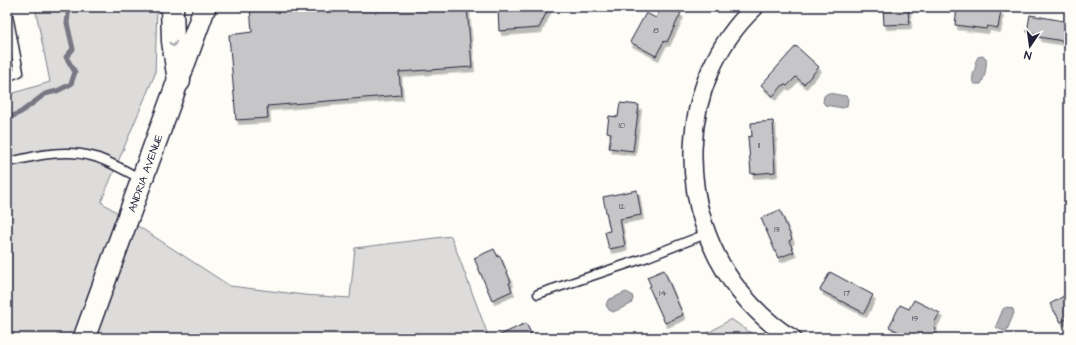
<svg xmlns="http://www.w3.org/2000/svg" width="1076" height="345" font-family="'Architects Daughter',sans-serif">
<defs>
<filter id="shadow"><feDropShadow dx="2.5" dy="4.5" stdDeviation="0" flood-color="#0004"/></filter>
</defs>
<rect width="100%" height="100%" fill="#fdfcf7"/>
<filter id="ink" filterUnits="userSpaceOnUse"><feTurbulence type="fractalNoise" baseFrequency=".025" numOctaves="2"/><feDisplacementMap in="SourceGraphic" scale="8" xChannelSelector="R" yChannelSelector="G"/><feConvolveMatrix kernelMatrix="1 2 1 2 8 2 1 2 1" color-interpolation-filters="sRGB"/></filter>
<g filter="url(#ink)">
<g fill="#dddcdb" stroke="#807f8b">
<path d="M35,7H157L155,74L101,202L230,286L304,295L350,298L355,248L451,236L489,338H7V95L50,82Z"/>
<path d="M731,319L758,338H700Z"/>
</g>
<g fill="#b2b2b7" stroke="#787885">
<path d="M982,56L986,58C987,66 985,77 981,84H975L973,83C972,75 974,72 976,65L975,63L978,57Z"/>
<path d="M828,93L846,96L848,99L847,106L843,108L825,105L823,102L824,96Z"/>
<path d="M626,292L632,295L633,299L631,304L613,312L609,310L606,305L608,300Z"/>
<path d="M1007,307L1013,309L1014,313L1007,330L1004,331L997,328L996,326L1003,309Z"/>
</g>
<g fill="none" stroke-linecap="round" stroke-linejoin="round">
<path stroke="#787885" stroke-width="5" d="M7,119L21,112L45,94L57,91L71,84L75,72L66,57L73,49L67,23L69,7"/>
</g>
<g fill="#c6c6c8" stroke="#22223b" filter="url(#shadow)">
<path d="M250,7H467L472,67L399,72L401,95L267,106L268,118L236,120L229,35L252,32Z"/>
<path d="M498,7H549L539,28L499,31Z"/>
<path d="M661,7H668L681,13L667,42L664,41L656,56L630,42L646,13L656,18Z"/>
<path d="M883,7H908L909,24L884,25Z"/>
<path d="M957,7H975L1001,11L998,28L987,26L986,29L955,25Z"/>
<path d="M1030,15L1069,22V42L1039,37V34L1027,32Z"/>
<path d="M796,46L819,67L804,84L796,77L787,86L784,84L773,96L761,85Z"/>
<path d="M620,103L639,105L633,151L609,148L611,133L607,132L609,116L618,117Z"/>
<path d="M773,121L774,137H773L775,172L751,174L748,137L752,136L751,123Z"/>
<path d="M637,190L641,215L620,219L625,246L609,249L605,232L610,231L603,197Z"/>
<path d="M780,210L792,239L789,241L794,252L778,258L761,218Z"/>
<path d="M494,249L498,257L500,256L511,282L509,283L512,291L492,300L474,258Z"/>
<path d="M664,270L683,315L665,323L649,287L651,286L647,277Z"/>
<path d="M830,272L873,295L864,313L820,290Z"/>
<path d="M1069,293V317L1061,322L1050,304Z"/>
<path d="M914,300L940,313L934,323L935,324L934,327L936,329L931,338H898L901,333L889,327L900,305L909,309Z"/>
<path d="M526,323L533,338H494Z"/>
</g>
<g fill="none" stroke-linecap="round" stroke-linejoin="round">
<g stroke="#22223b" stroke-width="11">
<g id="service">
<path d="M7,10L19,72L7,77"/>
<path d="M7,162C22,160 36,155 50,154C90,149 107,161 141,179"/>
<path d="M538,294L645,258L706,234"/>
</g>
</g>
<g stroke="#22223b" stroke-width="20">
<path id="minor" d="M755,7C676,81 674,210 740,292C755,310 772,327 792,338"/>
</g>
<g stroke="#22223b" stroke-width="24">
<path id="tertiary" d="M84,338L205,7"/>
</g>
<g stroke="#22223b" stroke-width="25">
<path id="primary" d="M172,7L173,41L179,81"/>
</g>
<use href="#service" stroke="#fdfcf7" stroke-width="8"/>
<use href="#minor" stroke="#fdfcf7" stroke-width="17"/>
<use href="#tertiary" stroke="#fdfcf7" stroke-width="21"/>
<use href="#primary" stroke="#fdfcf7" stroke-width="22"/>
</g>
<defs><path id="oneway-chevron" d="M-2-3.5L2.5 0L-2 3.5" fill="none" stroke-width="1.6" stroke-linecap="round" stroke-linejoin="round"/></defs>
<use stroke="#9a9aa2" href="#oneway-chevron" transform="translate(173 44) rotate(84)"/>
</g>
<g text-anchor="middle" stroke-width="3.5" stroke-linejoin="round" paint-order="stroke">
<g font-size="9" fill="#4b4b5e">
<text x="656" y="33">8</text>
<text x="622" y="128">10</text>
<text x="759" y="148">11</text>
<text x="622" y="209">12</text>
<text x="777" y="232">13</text>
<text x="663" y="296">14</text>
<text x="847" y="296">17</text>
<text x="915" y="321">19</text>
</g>
<g font-size="11" fill="#22223b" stroke="#fdfcf7">
<text transform="translate(145 173) rotate(-70)" y="4">ANDRIA AVENUE</text>
</g>
</g>
<rect width="1076" height="345" fill="none" stroke="#fdfcf7" stroke-width="24"/>
<rect x="12" y="12" width="1052" height="321" fill="none" stroke="#22223b" stroke-width="1.5" filter="url(#ink)"/>
<g transform="translate(1030 46) rotate(193)" stroke="#fdfcf7" stroke-width="3" paint-order="stroke">
<path d="M0-3L7 15L0 10L-7 15Z" fill="#22223b"/>
<text y="-6" font-size="11" font-weight="bold" text-anchor="middle" fill="#22223b">N</text>
</g>
</svg>
